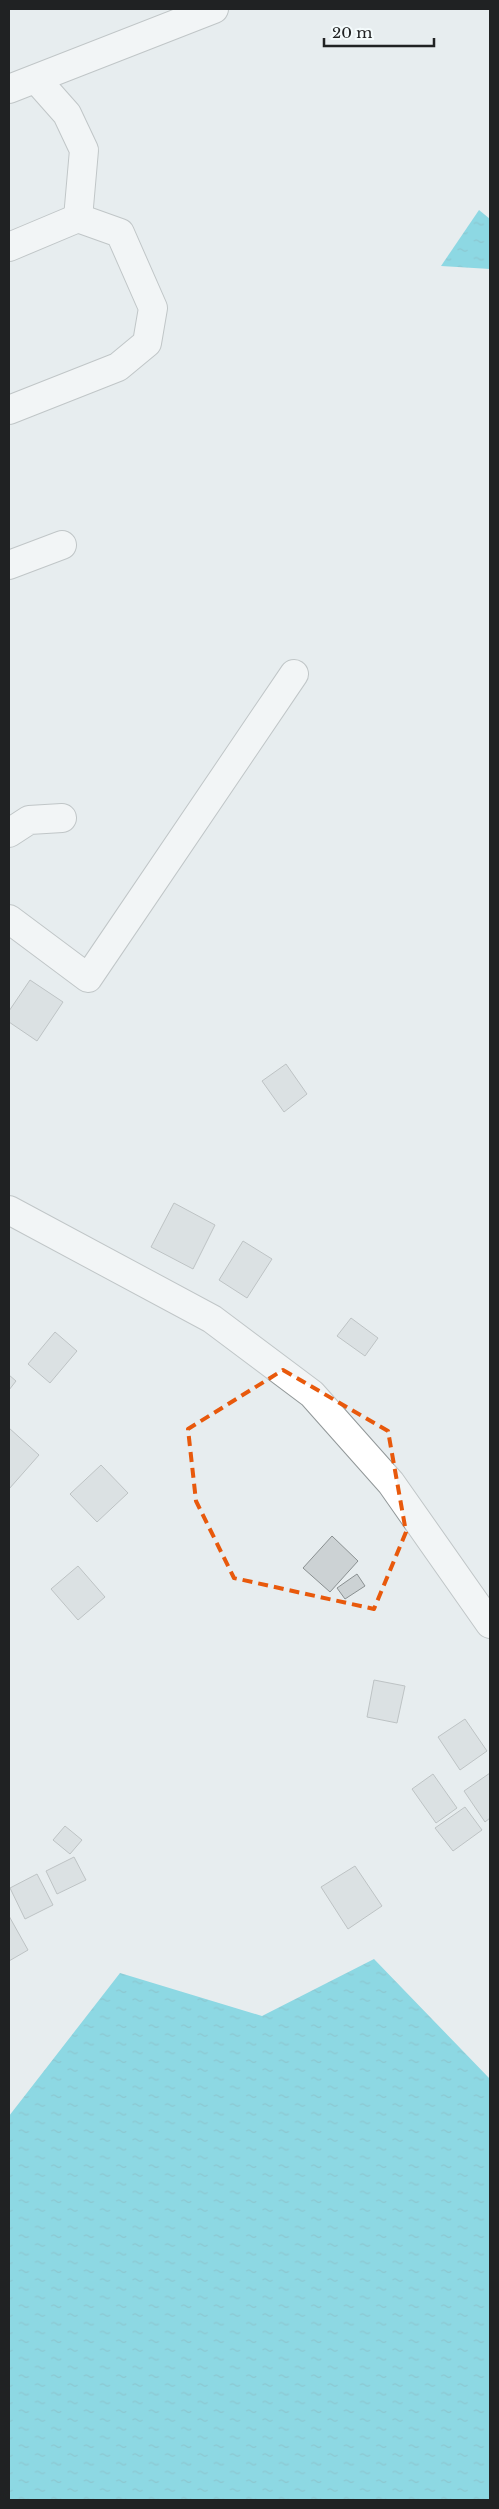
<svg xmlns="http://www.w3.org/2000/svg" width="499" height="2509" font-family="'Libre Baskerville',serif">
<defs>
<pattern id="water-ripples" width="26" height="14" patternUnits="userSpaceOnUse" patternTransform="scale(1.25)"><rect width="26" height="14" fill="#21bed5"/><path d="M2 4q2-2 4 0t4 0M15 11q2-2 4 0t4 0" fill="none" stroke="#1c9aac"/></pattern>
</defs>
<rect width="100%" height="100%" fill="#e7edef"/>
<g fill="url(#water-ripples)">
<path d="M479,210L490,219V269L441,266Z"/>
<path d="M374,1959L490,2079V2500H9V2116L120,1973L262,2016Z"/>
</g>
<g fill="#ccd2d4" stroke="#8a9091">
<path d="M30,980L63,1002L37,1041L9,1022V1011Z"/>
<path d="M286,1064L307,1094L284,1112L262,1081Z"/>
<path d="M174,1203L215,1225L193,1269L151,1247Z"/>
<path d="M243,1241L272,1259L247,1298L219,1280Z"/>
<path d="M351,1318L378,1338L365,1356L337,1336Z"/>
<path d="M55,1332L77,1351L50,1383L28,1364Z"/>
<path d="M9,1375L16,1381L9,1390Z"/>
<path d="M9,1428L39,1455L9,1489Z"/>
<path d="M101,1465L128,1493L97,1522L70,1494Z"/>
<path d="M332,1536L358,1561L330,1592L303,1568Z"/>
<path d="M78,1566L105,1597L78,1620L51,1589Z"/>
<path d="M357,1574L365,1586L345,1599L337,1588Z"/>
<path d="M374,1680L405,1686L397,1723L367,1717Z"/>
<path d="M465,1719L487,1751L460,1770L438,1737Z"/>
<path d="M490,1773V1818L485,1822L464,1791Z"/>
<path d="M433,1774L457,1808L436,1823L412,1789Z"/>
<path d="M465,1807L482,1830L453,1851L435,1828Z"/>
<path d="M65,1826L82,1840L70,1854L53,1840Z"/>
<path d="M74,1857L86,1880L57,1894L46,1871Z"/>
<path d="M355,1866L382,1906L348,1929L321,1887Z"/>
<path d="M37,1874L53,1905L25,1919L10,1888Z"/>
<path d="M9,1916L28,1950L9,1961Z"/>
</g>
<g fill="none" stroke-linecap="round" stroke-linejoin="round">
<g stroke="#919798" stroke-width="30">
<g id="minor">
<path d="M36,79L67,114L84,150L78,218"/>
<path d="M9,89L214,9"/>
<path d="M9,247L78,218L120,233L153,308L147,343L118,367L9,410"/>
<path d="M9,565L62,545"/>
<path d="M9,833L29,820L62,818"/>
<path d="M9,919L88,978L294,674"/>
</g>
</g>
<g stroke="#919798" stroke-width="30">
<path id="major" d="M9,1210L212,1319L312,1394L391,1483L490,1624"/>
</g>
<use href="#minor" stroke="#fff" stroke-width="28"/>
<use href="#major" stroke="#fff" stroke-width="28"/>
</g>
<path d="M0 0H499V2509H0ZM283,1370L388,1431L406,1532L374,1609L234,1578L196,1501L188,1429Z" fill="#e7edef" fill-opacity=".55" fill-rule="evenodd"/>
<path fill="none" stroke="#e8590c" stroke-width="4" stroke-dasharray="10 6" stroke-linejoin="round" d="M283,1370L388,1431L406,1532L374,1609L234,1578L196,1501L188,1429Z"/>
<rect width="499" height="2509" fill="none" stroke="#202223" stroke-width="20"/>
<path d="M324 38v8h110v-8" fill="none" stroke="#202223" stroke-width="2.5"/>
<text x="332" y="38" font-size="15" fill="#202223" stroke="#f4fbfc" stroke-width="4" paint-order="stroke">20 m</text>
</svg>
